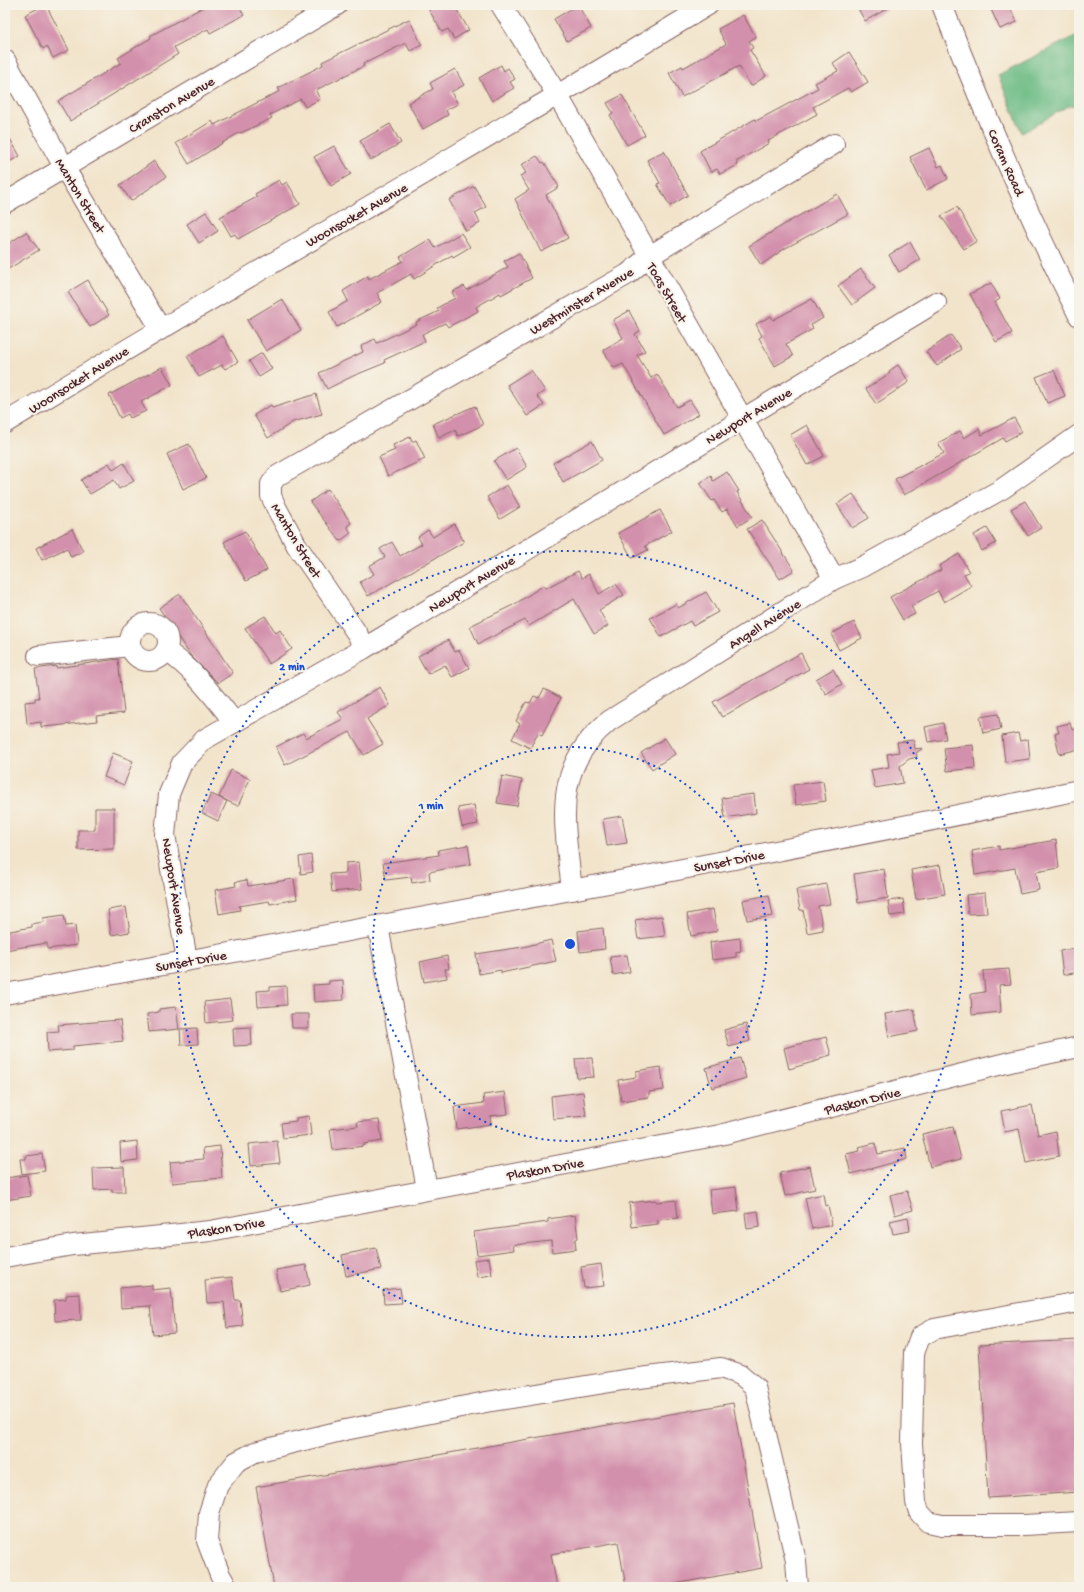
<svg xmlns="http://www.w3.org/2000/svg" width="1084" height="1592" font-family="'Gochi Hand',sans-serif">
<rect width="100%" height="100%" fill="#f7f3e8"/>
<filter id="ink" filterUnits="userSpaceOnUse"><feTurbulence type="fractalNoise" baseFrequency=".025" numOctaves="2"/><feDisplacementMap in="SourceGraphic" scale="8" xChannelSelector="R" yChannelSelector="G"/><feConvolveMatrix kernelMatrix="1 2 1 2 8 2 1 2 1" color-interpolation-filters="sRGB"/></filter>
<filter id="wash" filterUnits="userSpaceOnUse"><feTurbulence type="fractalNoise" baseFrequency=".012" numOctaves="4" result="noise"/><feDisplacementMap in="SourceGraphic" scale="16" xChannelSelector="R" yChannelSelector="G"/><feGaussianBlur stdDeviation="0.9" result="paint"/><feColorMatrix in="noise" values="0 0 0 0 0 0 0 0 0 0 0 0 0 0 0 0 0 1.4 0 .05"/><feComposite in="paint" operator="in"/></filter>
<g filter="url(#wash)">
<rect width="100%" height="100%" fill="#f2e4cb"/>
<path fill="#6dbc85" stroke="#5c6e58" d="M1079,34V104L1068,106L1022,133L998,75Z"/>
<g id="blocks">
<g fill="#d390ac">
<path d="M44,5H46L69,50L53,58L47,46L43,49L25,15Z"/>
<path d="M207,5H238L244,15L210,33L208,29L174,47L178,54L70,121L58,101L121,63L118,58L151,38L150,36Z"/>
<path d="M426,5H454L469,30L454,39L448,29L442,32Z"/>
<path d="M578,5L591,28L567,41L554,19Z"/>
<path d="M856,5H894L865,21Z"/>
<path d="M989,5H1009L1017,22L1000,29Z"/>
<path d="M743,15L756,37L749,41L753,48L750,50L766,76L751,86L739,66L682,97L669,73L682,66L683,68L726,44L718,29Z"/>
<path d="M409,19L422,45L410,51L406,43L363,64L364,66L318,89L316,91L320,99L305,107L301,99L270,115L272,118L241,133L240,132L189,164L176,143L212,121L214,125L280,91L278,88L323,65L322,62Z"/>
<path d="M849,52L868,82L851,92L848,88L813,107L817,114L768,141L769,143L736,162L738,165L720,174L717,169L711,172L700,151L755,119L756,121L818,88L815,83L838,71L833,63Z"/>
<path d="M501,65L504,71L508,68L515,79L510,82L514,88L492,101L479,78Z"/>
<path d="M455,69L464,85L451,92L458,104L446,110L448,115L423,129L408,103L433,89L430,83Z"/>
<path d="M622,95L645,135L627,145L610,115L613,113L607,103Z"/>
<path d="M390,124L401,143L371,160L360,141Z"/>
<path d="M5,130L20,156L5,164Z"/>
<path d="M334,146L351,174L331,186L314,157Z"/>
<path d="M929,148L938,167L942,165L948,179L926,190L910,157Z"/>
<path d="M664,151L688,195L670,206L657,184L660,183L647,160Z"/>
<path d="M537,156L542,163L544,162L559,187L546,195L568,238L541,252L515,199L529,190L520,176L526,173L521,165Z"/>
<path d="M154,161L166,177L131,201L120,185Z"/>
<path d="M279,180L282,185L287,182L300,204L238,239L235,234L231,236L220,217L257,197L255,194Z"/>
<path d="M474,186L486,207L475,213L480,223L466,231L449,200Z"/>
<path d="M837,194L848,214L784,249L761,265L749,246L790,221Z"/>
<path d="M957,207L977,241L964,249L941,216Z"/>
<path d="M206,212L218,231L199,243L187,224Z"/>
<path d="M26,232L39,250L5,271V246Z"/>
<path d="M461,233L470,247L453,257L452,255L414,279L411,274L377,293L382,302L337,327L329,312L348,301L343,291L368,276L369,279L403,261L400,257L430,239L435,248Z"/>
<path d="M910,242L920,260L899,272L889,255Z"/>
<path d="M519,253L532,278L501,295L500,293L476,307L478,311L448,327L445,323L422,334L425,341L384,360L385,363L353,376L327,389L319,373L363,352L361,346L375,339L377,343L417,324L416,322L439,311L437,308L455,298L452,292L464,286L467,290L508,267L504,261Z"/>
<path d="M861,269L875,288L852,305L838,286Z"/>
<path d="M88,280L109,315L90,327L68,292Z"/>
<path d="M991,283L1000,299L995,302L1012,333L996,342L970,294Z"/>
<path d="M282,299L301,330L266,351L247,320Z"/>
<path d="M812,299L823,318L811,325L813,329L786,344L793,356L775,366L759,338L762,336L756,324L771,316L773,320Z"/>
<path d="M629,311L640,331L635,334L645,351L637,355L651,378L657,374L677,407L690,400L699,414L664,435L623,364L614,368L603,350L623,338L613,320Z"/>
<path d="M951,335L961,349L937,366L926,352Z"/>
<path d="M223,336L238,362L225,369L222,365L199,377L187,356Z"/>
<path d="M262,353L272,369L259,377L249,361Z"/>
<path d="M898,365L909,382L876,404L866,389L890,373L889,371Z"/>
<path d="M162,367L172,385L141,402L146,411L130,418L128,414L120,418L109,395Z"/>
<path d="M531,370L545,391L537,396L544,405L527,416L507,385Z"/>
<path d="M1054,370L1065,396L1047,403L1036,377Z"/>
<path d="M316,394L322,414L293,422L268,438L254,415L271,405L272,408Z"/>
<path d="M475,406L483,425L458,436L455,430L439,438L433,424Z"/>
<path d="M1014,418L1022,432L1005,441L1003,438L904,495L895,479L944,453L938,443L960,431L964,438L979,429L982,435Z"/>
<path d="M807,425L824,456L807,465L790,435Z"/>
<path d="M410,437L412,442L416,440L425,459L388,476L379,457L395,450L393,445Z"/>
<path d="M592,441L602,460L563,482L553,463Z"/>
<path d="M189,444L206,478L183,489L167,454Z"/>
<path d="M516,448L527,467L506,480L494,461Z"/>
<path d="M109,463L113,470L124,463L134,481L119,489L114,480L90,494L81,480Z"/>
<path d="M727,472L739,491L737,492L752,517L738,526L727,509L722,512L714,500L712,501L700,483L711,476L713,481Z"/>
<path d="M507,485L520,507L500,519L487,497Z"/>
<path d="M328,489L351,523L347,526L351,533L340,541L310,502Z"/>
<path d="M853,494L869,518L852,528L837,504Z"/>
<path d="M1025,501L1041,528L1028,536L1011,509Z"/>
<path d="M660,510L672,531L645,546L648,550L632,558L618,533Z"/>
<path d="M762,520L794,570L780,579L747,529Z"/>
<path d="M454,524L464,542L368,596L360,582L374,574L369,566L385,557L380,549L392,542L400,556L422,544L418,537L428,530L433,537Z"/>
<path d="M987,528L996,543L982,551L974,535Z"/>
<path d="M72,529L83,551L71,557L67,548L42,560L36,548Z"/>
<path d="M245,531L267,570L246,581L224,542Z"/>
<path d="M959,554L969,572L964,574L971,586L944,602L938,591L911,606L915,614L903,620L890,597L941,570L939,566Z"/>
<path d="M578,571L582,578L589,574L599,594L616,584L624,595L599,610L608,626L594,634L574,599L529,626L525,620L478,644L470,626L515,604L544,585L546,588Z"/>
<path d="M706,592L718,612L693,626L690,621L661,637L650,618L676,604L678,608Z"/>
<path d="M180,594L233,673L218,683L190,655L159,608Z"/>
<path d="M265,616L276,633L280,630L292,649L269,664L245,628Z"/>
<path d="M854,622L862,638L839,650L831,634Z"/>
<path d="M448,640L455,652L459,650L469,668L452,677L445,665L428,674L418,656Z"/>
<path d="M801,653L809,669L722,717L713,702Z"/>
<path d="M118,659L124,713L96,716L97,721L54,726L41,727V722L27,724L25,702L35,701V698H39L35,669L56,666V668Z"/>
<path d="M833,669L842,684L826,694L816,679Z"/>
<path d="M380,687L390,705L367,719L383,744L364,755L350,732L285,765L276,747L303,733L306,738L343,719L338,712Z"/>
<path d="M544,689L561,698L542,735L538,733L530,748L512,739L520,724L516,721L526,702L530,703L534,696L539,698Z"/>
<path d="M998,714L1001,729L983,733L980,717Z"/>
<path d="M943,723L946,739L928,742L925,727Z"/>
<path d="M1070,723L1072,730L1079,728V749L1059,754L1055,733H1059L1057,726Z"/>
<path d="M1018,733L1020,741L1028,739L1030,759L1005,762L1002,736Z"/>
<path d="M665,738L675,754L652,769L641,753Z"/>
<path d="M914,740L915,749L923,748L916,753L917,757L909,759L900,766L903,783L875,788L871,770L889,767L887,754L899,752L897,742Z"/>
<path d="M973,745L975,768L947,771L944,748Z"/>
<path d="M113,753L133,761L124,785L104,777Z"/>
<path d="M231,770L250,779L238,806L219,797Z"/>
<path d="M502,776L522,780L517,806L497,803Z"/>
<path d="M823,781L826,801L796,805L793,785Z"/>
<path d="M211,794L227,801L218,821L202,813Z"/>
<path d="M754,794L756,813L725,818L722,798Z"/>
<path d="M474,805L478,824L462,827L458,808Z"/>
<path d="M95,808H114V849L78,850V830H95Z"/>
<path d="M622,816L627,843L607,846L603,819Z"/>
<path d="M1056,840L1059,868L1036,872L1039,890L1020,894L1015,868L975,875L972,851L999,846V850Z"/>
<path d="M468,845L471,864L429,872L430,880L412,883L411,877L386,880L383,863L439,855L438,850Z"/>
<path d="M311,855L313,872L301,874L299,857Z"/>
<path d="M359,862L362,889L332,892L330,874L346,873V863Z"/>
<path d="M940,865L945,894L916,899L911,870Z"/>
<path d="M884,869L888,898L858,903L854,874Z"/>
<path d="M294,879L297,899L270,904L269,901L239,906L240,910L219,914L215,890L236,886L235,882L247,880L248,886Z"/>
<path d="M826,884L830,904L818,906L823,930L807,933L803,910H800L796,890Z"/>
<path d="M985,893L987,913L968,914L966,895Z"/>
<path d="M769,895L773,916L747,920L743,900Z"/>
<path d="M903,899L905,914L890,916L888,901Z"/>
<path d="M126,907L130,932L111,935L108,910Z"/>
<path d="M713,909L717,931L691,936L687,914Z"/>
<path d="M64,915L66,926L75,925L77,945L47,949V943L5,950V932L32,927V924L44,922L43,918Z"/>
<path d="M662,916L665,936L638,939L635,920Z"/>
<path d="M603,928L605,949L580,952L578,931Z"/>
<path d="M740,938L741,951L736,952V957L712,960L710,942Z"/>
<path d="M551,940L556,961L501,973V970L479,974L476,954L523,947Z"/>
<path d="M1075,948L1079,972L1063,975L1060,951Z"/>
<path d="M627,955L630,972L613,975L610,957Z"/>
<path d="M447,956L449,969H445L447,978L424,982L420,962Z"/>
<path d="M1009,969L1011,984L999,985L1001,1012L972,1015L971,994L985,992L983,971Z"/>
<path d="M343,980L344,1000L314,1002L313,985L329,984V981Z"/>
<path d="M286,986L287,1005L258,1007L257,991L270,990V987Z"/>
<path d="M230,999L233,1020L206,1023L204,1002Z"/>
<path d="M176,1007L179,1029L149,1032L147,1014L159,1012V1009Z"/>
<path d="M914,1009L918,1031L889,1037L885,1014Z"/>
<path d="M291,1014H309V1028H292Z"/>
<path d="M120,1020L123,1041L73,1046V1050L48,1052L47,1032L59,1031L58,1025Z"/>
<path d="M746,1024L750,1041L729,1047L724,1030Z"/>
<path d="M251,1027L252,1045L234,1046L233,1028Z"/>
<path d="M197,1028L198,1044L181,1045L180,1029Z"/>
<path d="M826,1037L831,1055L820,1058V1060L789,1069L784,1048Z"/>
<path d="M592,1058L594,1077L577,1078L575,1059Z"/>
<path d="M740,1058L746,1078L712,1088L706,1068Z"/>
<path d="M661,1067L664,1090L649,1092V1097L621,1101L618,1080L636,1077V1071Z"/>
<path d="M505,1092L508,1114L490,1116L491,1124L457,1129L454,1107L484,1103L483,1095Z"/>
<path d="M583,1092L586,1116L553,1119L551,1096Z"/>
<path d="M1032,1105L1038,1135L1056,1131L1059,1156L1026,1163L1019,1129L1005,1132L1001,1111Z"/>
<path d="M309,1116L311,1135L283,1138L281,1123L296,1121V1118Z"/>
<path d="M379,1120L382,1141L364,1144V1146L333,1150L330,1129L358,1126L357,1122Z"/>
<path d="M953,1127L961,1159L930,1167L922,1134Z"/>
<path d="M137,1141L138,1160L121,1162L120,1143Z"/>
<path d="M277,1141L280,1163L251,1166L249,1144Z"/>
<path d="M875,1143L878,1154L905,1148L907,1159L851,1174L846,1154L860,1151L859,1147Z"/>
<path d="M220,1146L222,1178L172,1183L170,1162L204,1159L203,1148Z"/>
<path d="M42,1154L45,1171L22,1174L20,1159H26V1156Z"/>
<path d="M810,1166L815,1189L785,1196L780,1173Z"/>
<path d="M124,1167L125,1192H112V1189L94,1190L93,1168Z"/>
<path d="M27,1175L31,1196L5,1200V1178Z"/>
<path d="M736,1187L739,1211L712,1214L709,1190Z"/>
<path d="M907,1191L913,1210L895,1215L890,1195Z"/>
<path d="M823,1194L825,1206L828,1205L832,1225L812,1229L805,1198Z"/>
<path d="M655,1200L657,1202L676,1200L678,1218L658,1220V1224L632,1227L629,1203Z"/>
<path d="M758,1211L760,1227L747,1229L745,1213Z"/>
<path d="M575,1215L578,1238L575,1240L576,1249L552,1252L551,1241L513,1245L514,1250L477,1255L474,1232L548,1222V1219Z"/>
<path d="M908,1217L910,1231L893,1234L890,1221Z"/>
<path d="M376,1248L381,1269L346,1276L342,1255Z"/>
<path d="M489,1258L492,1275L477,1277L474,1260Z"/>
<path d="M601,1264L604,1286L584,1288L581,1267Z"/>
<path d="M306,1265L310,1285L280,1291L276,1270Z"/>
<path d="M232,1277L235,1300H240L243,1326L227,1328L224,1302L207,1303L205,1280Z"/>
<path d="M152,1285V1290L171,1288L175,1333L153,1335L150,1306L121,1308L120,1288Z"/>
<path d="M400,1288L402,1303L384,1304L383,1290Z"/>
<path d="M80,1294L81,1320L55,1321L54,1300L66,1299V1295Z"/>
<path d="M1079,1340V1492L988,1498L979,1345Z"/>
<path d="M733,1403L762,1568L657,1587H626L618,1542L551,1554L557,1587H274L256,1487Z"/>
</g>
</g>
</g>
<g filter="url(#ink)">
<use href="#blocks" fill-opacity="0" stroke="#856463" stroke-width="1"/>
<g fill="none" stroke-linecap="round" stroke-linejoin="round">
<g stroke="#856463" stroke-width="22">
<g id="minor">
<path d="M501,5L558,96L834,579"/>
<path d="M942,5C983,111 1028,215 1079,316"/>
<path d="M5,60L64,167L160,328"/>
<path d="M5,203L337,5"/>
<path d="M5,423C238,281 475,146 708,5"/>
<circle cx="149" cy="642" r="19"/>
<path d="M363,649L358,635L297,546L277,509L271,496V484L277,476L628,274L648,257L834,144"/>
<path d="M166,651C192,667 215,698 234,722"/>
<path d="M38,656L130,646"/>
<path d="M572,890C565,824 550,769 609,721L834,579L862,567L1002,489L1079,435"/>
<path d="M378,926L427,1189"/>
<path d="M187,960L165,835L169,794L182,763L205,739L363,649L936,302"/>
<path d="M5,994C363,928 722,865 1079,790"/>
<path d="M5,1257L73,1245L210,1231L720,1135L1014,1061L1079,1047"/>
<path d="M1079,1302L934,1329L920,1337L914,1353L912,1444L916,1502L919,1512L928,1522L942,1525H1024L1079,1522"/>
<path d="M227,1587L220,1575L207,1541L209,1513L218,1485L236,1462L255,1452L345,1430L486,1402L623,1380L721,1368L741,1375L755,1387L796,1561L798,1587"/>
</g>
</g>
<use href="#minor" stroke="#fff" stroke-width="20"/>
</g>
</g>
<g fill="none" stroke="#1d4ed8" stroke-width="2" stroke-dasharray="2 4">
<circle cx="570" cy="944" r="197"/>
<circle cx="570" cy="944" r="393"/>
</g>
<g text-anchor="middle" stroke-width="4" stroke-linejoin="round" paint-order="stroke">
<g font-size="14" fill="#4a1f2b" stroke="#f7f3e8">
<text transform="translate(171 104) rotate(-31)" y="5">Cranston Avenue</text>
<text transform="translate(1007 162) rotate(66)" y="5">Coram Road</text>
<text transform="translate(81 195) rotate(59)" y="5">Manton Street</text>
<text transform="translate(356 214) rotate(-30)" y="5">Woonsocket Avenue</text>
<text transform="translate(668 292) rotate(60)" y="5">Toas Street</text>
<text transform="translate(581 300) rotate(-31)" y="5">Westminster Avenue</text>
<text transform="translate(78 379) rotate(-32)" y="5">Woonsocket Avenue</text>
<text transform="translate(748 415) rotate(-31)" y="5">Newport Avenue</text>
<text transform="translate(297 540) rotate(59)" y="5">Manton Street</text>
<text transform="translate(471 583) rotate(-31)" y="5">Newport Avenue</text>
<text transform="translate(764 623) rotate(-32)" y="5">Angell Avenue</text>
<text transform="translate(729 860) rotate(-11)" y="5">Sunset Drive</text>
<text transform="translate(175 886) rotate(81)" y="5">Newport Avenue</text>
<text transform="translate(191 960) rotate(-10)" y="5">Sunset Drive</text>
<text transform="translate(862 1100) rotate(-14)" y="5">Plaskon Drive</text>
<text transform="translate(545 1168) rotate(-10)" y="5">Plaskon Drive</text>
<text transform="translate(226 1227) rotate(-9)" y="5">Plaskon Drive</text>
</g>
</g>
<circle cx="570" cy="944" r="6" fill="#1d4ed8" stroke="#f7f3e8" stroke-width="2"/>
<g font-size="12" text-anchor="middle" font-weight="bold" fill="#1d4ed8" stroke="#f7f3e8" stroke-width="4" stroke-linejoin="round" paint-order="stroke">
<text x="292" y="670">2 min</text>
<text x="431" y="809">1 min</text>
</g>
<rect width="1084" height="1592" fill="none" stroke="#f7f3e8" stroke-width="20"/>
</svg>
